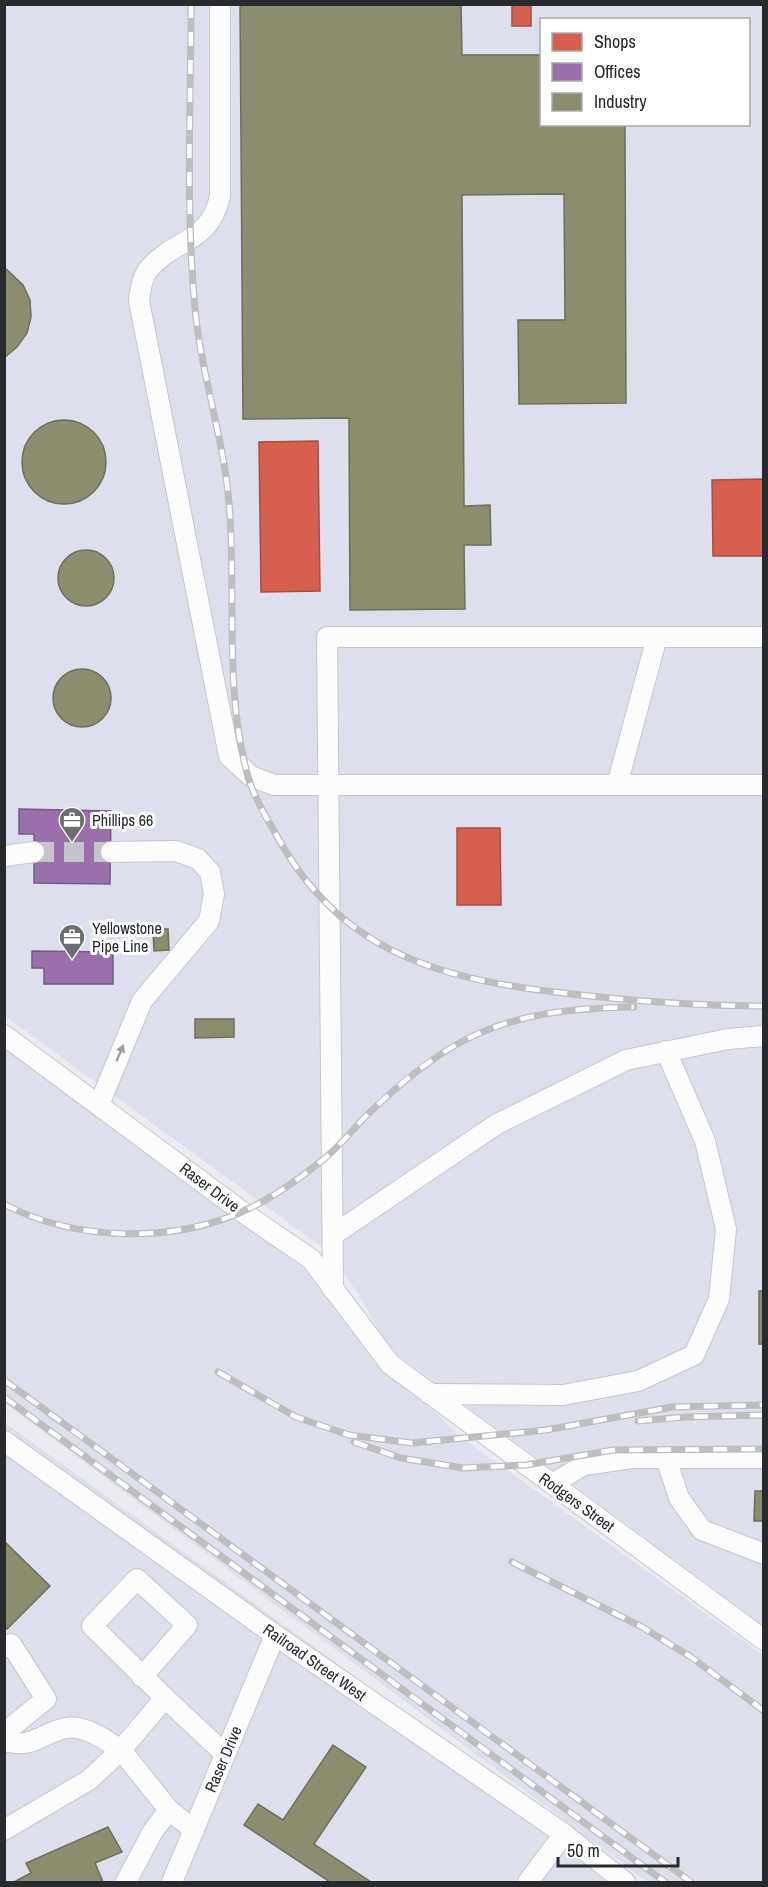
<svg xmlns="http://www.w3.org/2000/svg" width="768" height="1887" font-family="'Archivo Narrow',sans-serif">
<rect width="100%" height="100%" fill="#ebecf2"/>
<g fill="#dedfec" fill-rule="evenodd">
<path d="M5,5H763V1625L389,1349L359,1295L326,1250L5,1016ZM542,20H748V124H542Z"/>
<path d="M4,1047L303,1268L354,1333L457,1434L763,1655V1882H647L5,1403Z"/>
<path d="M4,1422L498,1780L635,1882H5Z"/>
</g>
<g fill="#d6604d" stroke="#a25044" stroke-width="1.5">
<rect x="512" y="4" width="19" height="22"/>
<path d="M318,441L320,591L261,592L259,442Z"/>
<path d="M764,479V556H713L712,480Z"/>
<path d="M457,828H500L501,905H457Z"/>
</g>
<g fill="#9970ab" stroke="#775b86" stroke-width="1.5">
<path d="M19,809L111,811L110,884L34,883V834H19Z"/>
<path d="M32,951L113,952V984H44V968H32Z"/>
</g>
<g fill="#8c8c6e" stroke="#6e6f5b" stroke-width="1.5">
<path d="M240,4H461L462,55H542V124H625L626,403L519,404L518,320H565L564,194L462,195L464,506L490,505L491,545H464L465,609L350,610L349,418L243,419Z"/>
<path d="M4,267L23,285L30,300L31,317L27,333L17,347L4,358Z"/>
<circle cx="64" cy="462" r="42"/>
<circle cx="86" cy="578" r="28"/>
<circle cx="82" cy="698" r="29"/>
<path d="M153,929H168L169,950L154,951Z"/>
<path d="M195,1019H234V1037L195,1038Z"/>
<rect x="759" y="1291" width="5" height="53"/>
<path d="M755,1491H764V1521H754Z"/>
<path d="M4,1541L50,1586L7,1629L4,1627Z"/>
<path d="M333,1745L366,1767L314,1844L371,1882H330L244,1825L258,1804L283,1820Z"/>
<path d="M108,1827L122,1852L95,1863L103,1882H14L31,1873L26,1863Z"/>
</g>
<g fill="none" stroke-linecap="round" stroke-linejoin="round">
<path stroke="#c4c5cb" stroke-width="20" stroke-dasharray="20 10" stroke-linecap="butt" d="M34,852H111"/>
<g stroke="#c6c7cc" stroke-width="22">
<g id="minor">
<path d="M220,4V196C210,244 174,238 148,270C142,278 140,291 139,301L229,756L251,776L274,785H764"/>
<path d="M617,785L657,637"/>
<path d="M4,856L34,852"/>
<path d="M4,1035L248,1216L311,1259L390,1364L764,1640"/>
<path d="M99,1105L142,1001L209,921L214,894L210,872L198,859L176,851L111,852"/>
<path d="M333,1235L497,1124L626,1060L728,1039L764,1036"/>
<path d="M333,1289L327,637H764"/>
<path d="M430,1394L563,1395L638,1381L694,1355L719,1299L726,1229L705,1141L666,1051"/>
<path d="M4,1441L275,1635L564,1834L625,1882"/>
<path d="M666,1458L679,1498L702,1530L764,1554"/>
<path d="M552,1484L584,1465L632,1458H764"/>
<path d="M4,1647L11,1644L46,1699L4,1733"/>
<path d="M142,1677L187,1625L137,1579L92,1626L165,1698"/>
<path d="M4,1741C35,1749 40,1733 66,1728C86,1725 105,1740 121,1750L165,1698L225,1754"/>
<path d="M4,1830L89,1780L121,1750L169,1810L194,1830"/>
<path d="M126,1882L153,1831L169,1810"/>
<path d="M172,1882L275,1635"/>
<path d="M528,1882L564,1834"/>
</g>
</g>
<use href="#minor" stroke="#fcfcfd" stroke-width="20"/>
<g stroke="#bebebf" stroke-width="7">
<g id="rail">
<path d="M191,4C191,108 185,215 196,318C203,380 224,441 229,503C237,594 223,691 249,780C255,799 267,819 277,836C347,964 458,982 590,996C648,1002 705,1006 764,1006"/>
<path d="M4,1204C76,1242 177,1244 250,1208C277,1195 302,1177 325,1158C340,1146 353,1129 366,1116C395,1088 427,1060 463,1041C517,1013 573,1008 634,1007"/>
<path d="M218,1372L296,1417L349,1435L412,1443L546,1430L672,1407L764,1405"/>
<path d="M4,1380L691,1882"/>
<path d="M4,1397L665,1882"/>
<path d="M638,1421L686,1417L764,1415"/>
<path d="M354,1442L401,1458L463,1468L526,1465L613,1450L764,1449"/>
<path d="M512,1562L642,1627L691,1657L764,1711"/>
</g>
</g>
<use href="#rail" stroke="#fff" stroke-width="4.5" stroke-dasharray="14" stroke-linecap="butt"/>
</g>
<defs><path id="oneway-solid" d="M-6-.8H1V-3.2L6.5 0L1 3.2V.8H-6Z" transform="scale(1.5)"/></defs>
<use fill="#9d9ea0" href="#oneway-solid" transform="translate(120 1053) rotate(-67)"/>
<defs>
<g id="office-pin" transform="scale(1.35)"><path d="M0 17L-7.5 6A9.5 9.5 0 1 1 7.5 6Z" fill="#6d6e73" stroke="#fff"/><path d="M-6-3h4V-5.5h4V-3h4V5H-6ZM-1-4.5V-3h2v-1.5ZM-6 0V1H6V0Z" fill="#fff"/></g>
</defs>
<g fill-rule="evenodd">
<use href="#office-pin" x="72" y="820"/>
<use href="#office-pin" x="72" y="937"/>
</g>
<g text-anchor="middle" stroke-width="6" stroke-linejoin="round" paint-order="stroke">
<g font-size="16" fill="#292a2e" stroke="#fff" text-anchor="start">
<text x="92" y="826">Phillips 66</text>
<text x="92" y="934">Yellowstone<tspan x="92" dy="18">Pipe Line</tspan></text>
</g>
<g font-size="16" fill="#292a2e" stroke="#fff">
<text transform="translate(210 1187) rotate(37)" y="6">Raser Drive</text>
<text transform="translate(577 1502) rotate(36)" y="6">Rodgers Street</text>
<text transform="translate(315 1662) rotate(35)" y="6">Railroad Street West</text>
<text transform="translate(223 1759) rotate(-67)" y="6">Raser Drive</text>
</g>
</g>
<rect width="768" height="1887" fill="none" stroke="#292a2e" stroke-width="12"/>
<rect x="540" y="18" width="210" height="108" fill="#ffffff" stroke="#a9aaab" stroke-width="1.5"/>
<rect x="552" y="33" width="30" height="18" fill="#d6604d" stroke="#a9aaab" stroke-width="1.5"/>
<text x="594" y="48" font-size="18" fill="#292a2e">Shops</text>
<rect x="552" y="63" width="30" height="18" fill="#9970ab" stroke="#a9aaab" stroke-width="1.5"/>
<text x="594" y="78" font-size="18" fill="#292a2e">Offices</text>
<rect x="552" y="93" width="30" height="18" fill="#8c8c6e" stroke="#a9aaab" stroke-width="1.5"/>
<text x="594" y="108" font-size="18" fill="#292a2e">Industry</text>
<path d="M558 1857v9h120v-9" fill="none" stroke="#292a2e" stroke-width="3"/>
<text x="567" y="1857" font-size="18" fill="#292a2e" stroke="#ffffff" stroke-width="4.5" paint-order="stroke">50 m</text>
</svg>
